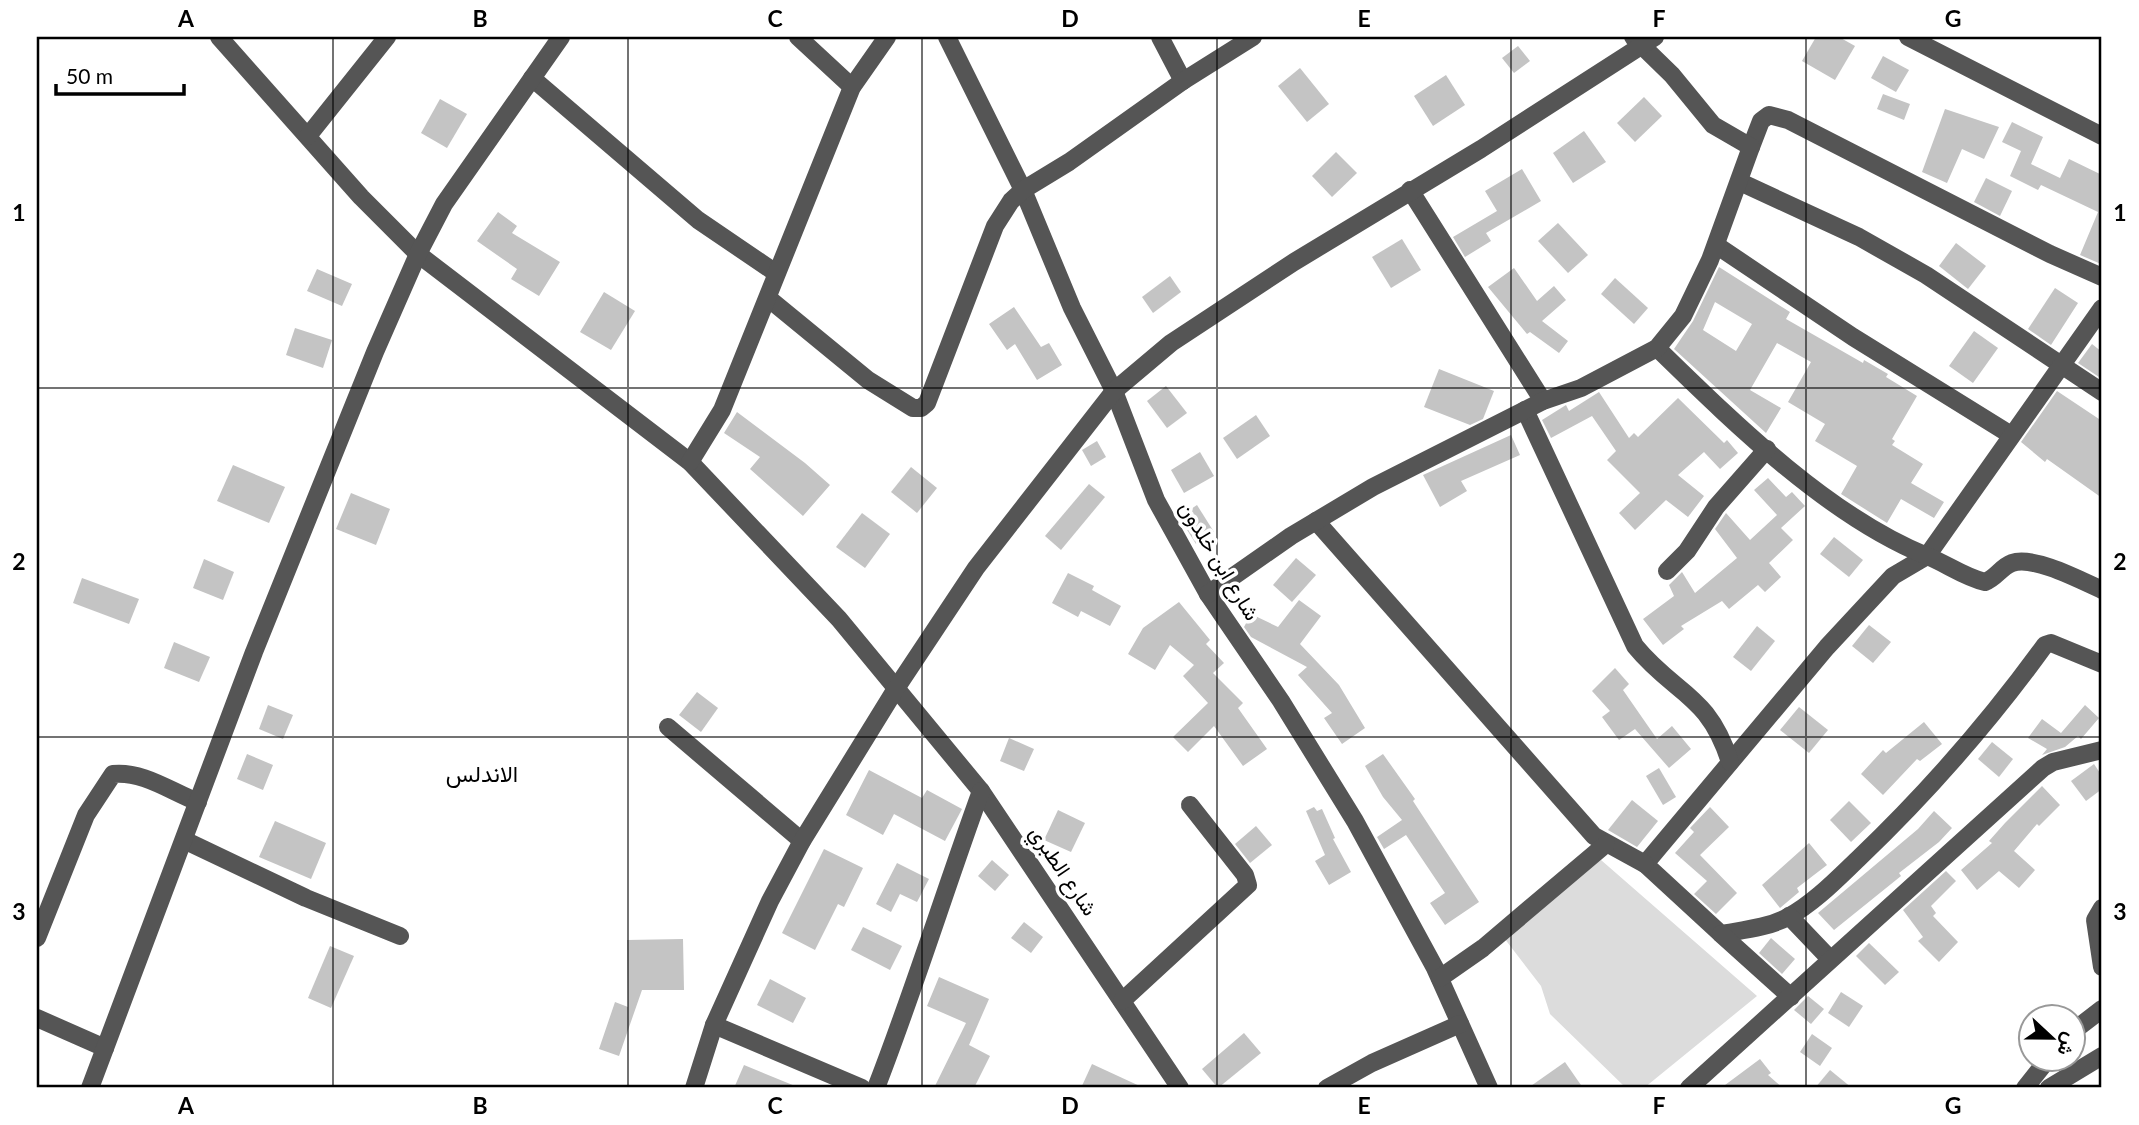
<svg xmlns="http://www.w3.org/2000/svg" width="2139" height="1125" font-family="Lato,Vazirmatn,sans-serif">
<rect width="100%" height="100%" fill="#fff"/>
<path fill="#dcdcdc" d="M1601,860L1757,996L1644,1088H1626L1550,1014L1541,986L1501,934Z"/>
<g fill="#c4c4c4" fill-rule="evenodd">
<path d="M1816,37H1839L1855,46L1835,80L1802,61Z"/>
<path d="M1518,46L1530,61L1514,73L1502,58Z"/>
<path d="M1883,56L1909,70L1896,92L1871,78Z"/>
<path d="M1300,68L1329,104L1307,122L1278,86Z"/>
<path d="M1446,75L1465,105L1433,126L1414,96Z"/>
<path d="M1883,94L1910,104L1904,120L1877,109Z"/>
<path d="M1644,97L1662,116L1635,142L1617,123Z"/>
<path d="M440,99L467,114L447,148L421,133Z"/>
<path d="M1945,109L1999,127L1984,159L1962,149L1947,183L1922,172Z"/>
<path d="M2012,122L2043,137L2031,164L2060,178L2069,159L2102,175L2101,264L2080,255L2098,212L2041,185L2038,190L2010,176L2021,151L2002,142Z"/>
<path d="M1584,131L1606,162L1573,183L1553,153Z"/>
<path d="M1336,152L1357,173L1332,197L1312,176Z"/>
<path d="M1522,169L1541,201L1486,233L1491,241L1465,257L1453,237L1497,211L1485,191Z"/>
<path d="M1986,178L2012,191L2000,216L1974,202Z"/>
<path d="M498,212L517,226L512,233L560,262L539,296L511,279L517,269L477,241Z"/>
<path d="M1558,223L1588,255L1568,273L1538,241Z"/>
<path d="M1402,239L1421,270L1391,288L1372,257Z"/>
<path d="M1956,243L1986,266L1968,289L1939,266Z"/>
<path d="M1719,267L1790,312L1786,319L1863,363L1864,360L1888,374L1886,377L1917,396L1892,439L1895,441L1892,445L1923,464L1911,483L1944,502L1934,518L1901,499L1887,523L1841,494L1857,466L1815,441L1825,424L1788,402L1811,362L1777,343L1750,390L1781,408L1766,433L1674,349L1693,321ZM1715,302L1752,324L1736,351L1703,330Z"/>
<path d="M1514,268L1537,301L1554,286L1566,300L1542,321L1568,341L1559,353L1530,332L1527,334L1488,287Z"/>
<path d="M317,269L352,284L342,306L307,291Z"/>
<path d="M1170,276L1181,292L1153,313L1142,297Z"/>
<path d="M1615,278L1648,308L1634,324L1601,294Z"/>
<path d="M2055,288L2078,303L2051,345L2028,329Z"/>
<path d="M604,292L635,311L611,350L580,332Z"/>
<path d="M1014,307L1041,347L1049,343L1062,365L1037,380L1015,344L1007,350L989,324Z"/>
<path d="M295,328L332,340L323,368L286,355Z"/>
<path d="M1974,331L1998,348L1973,383L1949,366Z"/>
<path d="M2092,344L2102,352V379L2078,363Z"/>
<path d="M1439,369L1494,391L1483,419L1470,425L1424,407Z"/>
<path d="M1166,386L1187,413L1167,428L1147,401Z"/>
<path d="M2057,391L2102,421V498L2047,459L2045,462L2021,442Z"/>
<path d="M1599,392L1629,438L1634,433L1638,437L1678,398L1724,443L1727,440L1738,453L1720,469L1704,452L1678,475L1704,496L1688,517L1666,500L1635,530L1619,513L1640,493L1607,460L1616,451L1592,416L1551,438L1542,420L1566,405L1569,411Z"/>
<path d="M737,412L805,463L830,485L803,516L750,469L760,457L724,433Z"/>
<path d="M1256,415L1270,436L1237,459L1223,438Z"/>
<path d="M1511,435L1520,455L1461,481L1467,491L1440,507L1423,475Z"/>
<path d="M1097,441L1106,457L1091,466L1082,450Z"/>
<path d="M1200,452L1214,476L1184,493L1171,470Z"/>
<path d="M233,465L285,487L269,523L217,501Z"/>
<path d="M911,467L937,488L917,513L891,492Z"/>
<path d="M1768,478L1786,497L1792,492L1805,506L1781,528L1793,540L1769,563L1781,577L1765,592L1758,585L1729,609L1722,601L1681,626L1684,629L1663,645L1643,619L1674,596L1669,585L1682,572L1695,593L1737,558L1715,529L1726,513L1750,540L1777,515L1754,490Z"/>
<path d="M1089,484L1105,497L1061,550L1045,536Z"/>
<path d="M351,493L390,509L376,545L336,529Z"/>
<path d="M1197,505L1214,532L1196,544L1179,517Z"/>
<path d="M862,513L890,534L865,568L836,547Z"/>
<path d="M1834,537L1863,560L1849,577L1820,554Z"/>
<path d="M1296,558L1316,575L1292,602L1273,585Z"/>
<path d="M204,559L234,572L223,600L193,588Z"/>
<path d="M1068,573L1094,586L1092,590L1121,606L1110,626L1081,611L1078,617L1052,603Z"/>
<path d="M82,578L139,599L129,624L73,603Z"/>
<path d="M1299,600L1321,616L1300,644L1339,685L1365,728L1342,744L1324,718L1332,713L1298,675L1307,667L1251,637L1244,627L1251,614L1278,627Z"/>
<path d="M1179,602L1210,640L1206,644L1224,663L1213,673L1243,703L1238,708L1267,749L1243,766L1214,726L1188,752L1173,737L1208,703L1183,676L1194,665L1170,645L1155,670L1128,654L1143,628Z"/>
<path d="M1869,625L1891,642L1873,663L1852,646Z"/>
<path d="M1757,626L1775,641L1751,671L1733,657Z"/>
<path d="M174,642L210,657L199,682L164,668Z"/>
<path d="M1615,668L1629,684L1623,690L1657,739L1672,726L1691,749L1669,768L1635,729L1619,740L1602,717L1610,711L1592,691Z"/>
<path d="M697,692L718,708L701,732L679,715Z"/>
<path d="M268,705L293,715L283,739L259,729Z"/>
<path d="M2085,705L2099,718L2081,739L2078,736L2065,747L2042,755L2047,749L2028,738L2042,719L2061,733Z"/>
<path d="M1799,707L1828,730L1809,753L1780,730Z"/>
<path d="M1924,722L1942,744L1920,761L1917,759L1883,795L1861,774L1883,750L1886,753Z"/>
<path d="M1009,738L1034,749L1024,771L1000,761Z"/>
<path d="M1992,742L2013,759L1999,777L1978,759Z"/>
<path d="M247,754L273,765L263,790L237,779Z"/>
<path d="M1383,754L1415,799L1413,801L1479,902L1445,925L1430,903L1445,893L1406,835L1384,849L1377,837L1402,820L1383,797L1365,766Z"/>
<path d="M2094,764L2102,776V789L2086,801L2071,781Z"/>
<path d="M1659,768L1676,797L1663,805L1646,776Z"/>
<path d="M869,770L922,798L927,790L962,809L945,841L894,814L883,835L846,815Z"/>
<path d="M2042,786L2060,805L2039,826L2037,824L2014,851L2035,870L2019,888L1999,871L1977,890L1961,870L1992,843L1989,841L2005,823Z"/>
<path d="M1632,800L1658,821L1637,847L1608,830Z"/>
<path d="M1849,801L1871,823L1851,842L1830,820Z"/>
<path d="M1314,807L1317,811L1322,809L1335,838L1333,839L1351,872L1329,885L1315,861L1325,855L1306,811Z"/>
<path d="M1710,807L1729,827L1700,855L1737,893L1716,914L1694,894L1707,881L1675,853L1694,832L1690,828Z"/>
<path d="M1058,810L1085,823L1071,852L1044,840Z"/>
<path d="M1934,811L1952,828L1939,842L1899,873L1901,876L1834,930L1818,913L1918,829Z"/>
<path d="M275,821L326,843L311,879L259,857Z"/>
<path d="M1256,826L1272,845L1250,863L1235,844Z"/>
<path d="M1809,843L1827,865L1797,888L1799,892L1780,908L1762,885Z"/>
<path d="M824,849L863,868L844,907L838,904L815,950L782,933Z"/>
<path d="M992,860L1009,875L995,891L978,876Z"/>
<path d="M897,863L929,879L917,902L900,894L891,912L876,904Z"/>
<path d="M1946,871L1956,881L1931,906L1936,913L1933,916L1958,942L1939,962L1918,941L1923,937L1903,910Z"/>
<path d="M1024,922L1043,937L1031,953L1011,938Z"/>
<path d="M863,927L902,946L890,970L851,950Z"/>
<path d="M1771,938L1795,959L1782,974L1759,953Z"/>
<path d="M683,939L684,990H642L619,1056L599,1049L615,1002L628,1007L627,940Z"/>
<path d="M1869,943L1899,972L1885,985L1856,956Z"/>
<path d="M330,946L354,956L331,1008L308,998Z"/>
<path d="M939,977L989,999L969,1045L990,1056L974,1088H934L966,1023L927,1006Z"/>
<path d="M770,979L806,998L793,1023L757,1005Z"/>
<path d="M1841,992L1863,1006L1849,1027L1828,1013Z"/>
<path d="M1808,996L1824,1009L1811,1024L1794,1010Z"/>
<path d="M1244,1033L1261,1053L1218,1088L1202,1069Z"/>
<path d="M1812,1034L1832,1048L1820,1066L1800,1052Z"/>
<path d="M1760,1059L1771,1073L1768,1075L1783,1088H1721Z"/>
<path d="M1565,1062L1583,1088H1528Z"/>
<path d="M1092,1064L1144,1088H1081Z"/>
<path d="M744,1065L800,1088H734Z"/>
<path d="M1830,1070L1852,1088H1815Z"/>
</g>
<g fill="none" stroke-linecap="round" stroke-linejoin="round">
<g stroke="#555" stroke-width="18">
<path d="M219,37L361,197L418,254L690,462L839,619L981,791L1180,1088"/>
<path d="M798,37L852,87"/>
<path d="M947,37L1023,190L1072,308L1114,391L1156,500L1208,594L1281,701L1355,821L1435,968L1489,1088"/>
<path d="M1160,37L1183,81"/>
<path d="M1908,37L2102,136"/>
<path d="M532,78L698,220L776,273"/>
<path d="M308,136L387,37"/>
<path d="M1751,147L1761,121L1769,115L1788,120L2050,254L2102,277"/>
<path d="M1740,182L1859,237L1926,275L2102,392"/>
<path d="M1410,190L1543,401"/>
<path d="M1716,245L1853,337L2011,435"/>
<path d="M768,298L868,380L913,408H921L927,403L995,226L1011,201L1023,190L1069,162L1183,81L1253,37"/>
<path d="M2102,308L1927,556L1893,576L1827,647L1645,864L1721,934C1743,930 1767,928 1788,917C1814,903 1837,879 1858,859C1926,794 1990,721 2045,645L2051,643L2102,664"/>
<path d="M1657,348C1733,422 1828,516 1927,556C1947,564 1964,577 1985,582C1996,578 2001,567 2012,563C2033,555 2082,581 2102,590"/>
<path d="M1525,410L1635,646C1675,695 1708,693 1730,762"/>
<path d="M690,462L722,410L852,87L887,37"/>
<path d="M1316,521L1594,836L1645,864"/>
<path d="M1667,571L1687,551L1716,507L1767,449"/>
<path d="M1208,594L1291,536L1373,487L1543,401L1581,388L1657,348L1683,316L1710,260L1751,147L1713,125L1672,75L1633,37"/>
<path d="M668,727L802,841"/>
<path d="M184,840L306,898L400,936"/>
<path d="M2102,908L2095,920L2102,967"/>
<path d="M1789,916L1830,959"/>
<path d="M1721,934L1791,997"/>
<path d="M37,938L86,815L113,774C143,771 170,791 198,802"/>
<path d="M1440,978L1483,948L1606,844"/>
<path d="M1122,1001L1248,885L1245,875L1190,805"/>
<path d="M37,1018L105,1048"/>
<path d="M714,1025L862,1088"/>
<path d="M2072,1032L2102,1009"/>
<path d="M90,1088L254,652L375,352L418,254L444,204L561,37"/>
<path d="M694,1088L714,1025L770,901L802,841L897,687L976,568L1114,391L1171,343L1294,262L1481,149L1655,37"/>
<path d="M876,1088C914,990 945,890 981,791"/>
<path d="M1327,1088L1372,1063L1460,1024"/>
<path d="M1689,1088L2043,768L2053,762L2102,750"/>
<path d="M2025,1088L2049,1058"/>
<path d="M2049,1088L2102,1056"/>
</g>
</g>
<path fill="none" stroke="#000" stroke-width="2" stroke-opacity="0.55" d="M333,37V1088M628,37V1088M922,37V1088M1217,37V1088M1511,37V1088M1806,37V1088M37,388H2102M37,737H2102"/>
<g text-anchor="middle" stroke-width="7" stroke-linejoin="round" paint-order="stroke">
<g font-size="21" fill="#000" stroke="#fff">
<text transform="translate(1219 561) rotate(59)" y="7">شارع ابن خلدون</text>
<text transform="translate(1063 871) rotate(56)" y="7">شارع الطبري</text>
</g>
<g font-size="23" fill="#000" stroke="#fff">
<text x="482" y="782">الاندلس</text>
</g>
</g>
<rect width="2139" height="1125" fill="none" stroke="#ffffff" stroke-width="77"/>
<g transform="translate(2052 1038) rotate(112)"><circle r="33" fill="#ffffff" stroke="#999999" stroke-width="2"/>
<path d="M0-5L12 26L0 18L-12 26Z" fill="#000000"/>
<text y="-10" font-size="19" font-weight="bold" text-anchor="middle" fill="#000000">ش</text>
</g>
<path d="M56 84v10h128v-10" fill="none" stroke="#000000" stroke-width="3.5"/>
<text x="66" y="84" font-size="21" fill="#000000" stroke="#ffffff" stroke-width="5" paint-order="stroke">50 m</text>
<rect x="38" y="38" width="2062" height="1048" fill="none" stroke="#000" stroke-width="2.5"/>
<g font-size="23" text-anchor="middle" font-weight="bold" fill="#000">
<text x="186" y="27">A</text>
<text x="480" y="27">B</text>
<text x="775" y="27">C</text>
<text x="1070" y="27">D</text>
<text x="1364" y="27">E</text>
<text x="1659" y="27">F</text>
<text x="1953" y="27">G</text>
<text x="19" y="221">1</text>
<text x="2120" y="221">1</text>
<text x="19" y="570">2</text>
<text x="2120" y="570">2</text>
<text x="19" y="920">3</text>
<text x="2120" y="920">3</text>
<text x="186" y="1114">A</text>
<text x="480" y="1114">B</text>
<text x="775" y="1114">C</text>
<text x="1070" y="1114">D</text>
<text x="1364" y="1114">E</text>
<text x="1659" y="1114">F</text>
<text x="1953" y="1114">G</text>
</g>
</svg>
